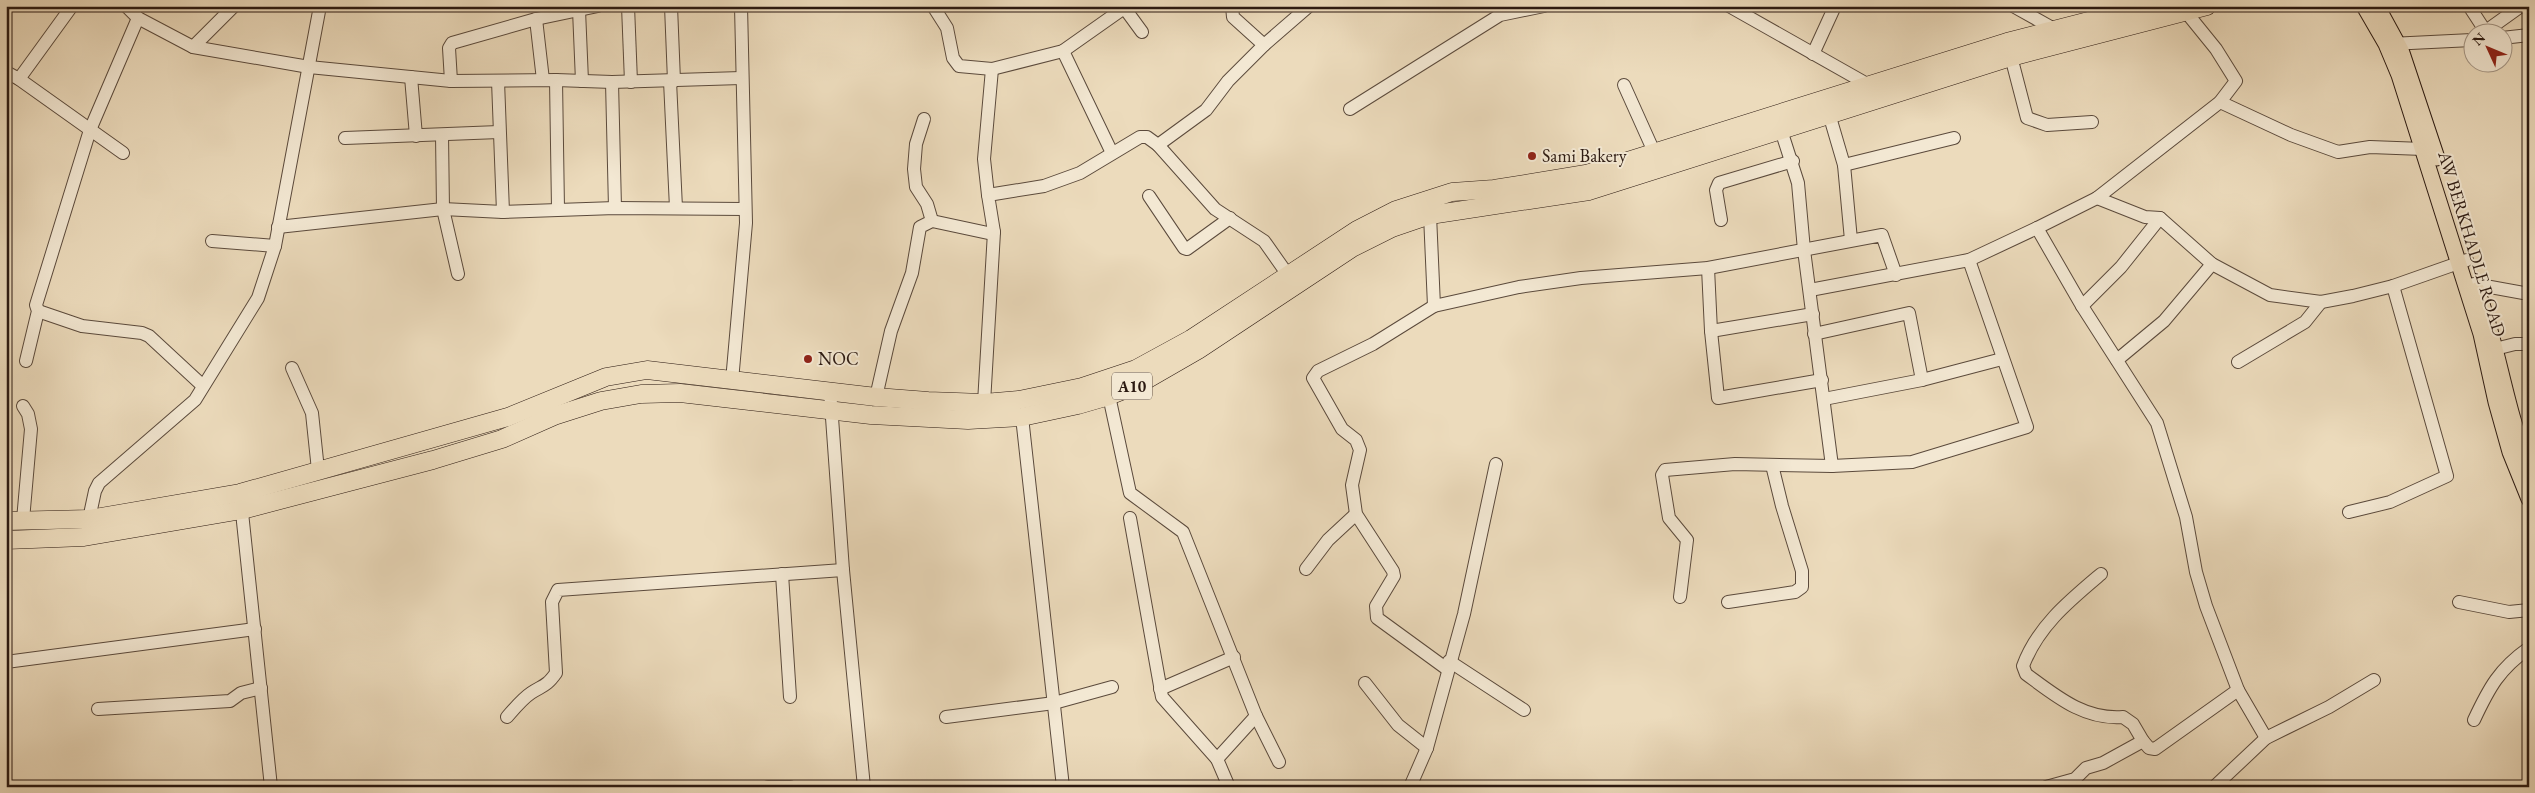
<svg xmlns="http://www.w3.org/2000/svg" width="2535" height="793" font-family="'EB Garamond',serif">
<rect width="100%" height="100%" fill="#ecdbbc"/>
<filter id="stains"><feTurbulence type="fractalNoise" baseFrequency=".004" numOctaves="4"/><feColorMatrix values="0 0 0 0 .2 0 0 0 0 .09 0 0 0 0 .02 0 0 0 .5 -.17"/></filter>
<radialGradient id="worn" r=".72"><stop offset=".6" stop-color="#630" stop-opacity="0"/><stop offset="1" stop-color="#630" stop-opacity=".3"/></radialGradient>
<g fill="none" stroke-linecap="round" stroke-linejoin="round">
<g stroke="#5b4a3c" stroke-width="14">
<g id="minor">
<path d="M126,6L138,18L193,47L309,67L451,81L556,80L612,82L741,78"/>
<path d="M628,6L631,82"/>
<path d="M671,6L674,81"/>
<path d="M933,6L947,28L953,58L959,66L992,69L1063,51L1124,8"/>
<path d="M1123,6L1142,32"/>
<path d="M1232,6L1233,17L1264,45L1309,6"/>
<path d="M1729,6L1867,84"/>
<path d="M2013,6L2056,30"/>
<path d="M2469,6L2486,32"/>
<path d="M579,10L582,81"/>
<path d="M536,19L543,80"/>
<path d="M2486,31L2521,6"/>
<path d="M2502,38L2529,35"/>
<path d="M2390,44L2472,40"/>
<path d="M193,47L234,6"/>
<path d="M2009,49L2027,118L2047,125L2092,122"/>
<path d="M1063,51L1112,153"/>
<path d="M1813,54L1835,6"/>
<path d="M6,72L19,79L123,153"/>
<path d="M411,77L416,136"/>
<path d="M19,79L72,6"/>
<path d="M556,80L558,209"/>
<path d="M451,81L449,48L452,43L536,19L598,6"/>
<path d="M498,81L503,212"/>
<path d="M670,81L676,208"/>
<path d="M612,82L615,208"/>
<path d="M1624,85L1655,154"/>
<path d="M2220,102L2291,135L2338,152L2370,147L2423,149"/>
<path d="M1827,107L1844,165L1851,240"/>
<path d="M1350,109L1500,15L1544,6"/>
<path d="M924,119L916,144L914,169L916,187L927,204L932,221"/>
<path d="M1781,130L1798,183L1804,250L1832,466"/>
<path d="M442,135L443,209L458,274"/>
<path d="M345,138L499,132"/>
<path d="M1158,145L1215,209L1264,241L1288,275"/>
<path d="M1844,165L1954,138"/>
<path d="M988,195L984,159L992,69"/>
<path d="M1149,196L1184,248L1187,249L1230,218"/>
<path d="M2097,198L2145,217L2160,218L2212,264L2270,295L2321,302L2353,296L2393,286L2467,260"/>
<path d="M1430,215L1434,306"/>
<path d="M1721,220L1716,190L1719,183L1793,161"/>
<path d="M278,227L443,209L503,212L615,208L745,209"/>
<path d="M2037,228L2082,306L2157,423L2186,517L2196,572L2206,606L2238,690L2155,749L2149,748L2143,741L2103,763L2086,768L2075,779L2046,787"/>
<path d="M212,241L275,246"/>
<path d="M1708,268L1711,331L1718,398L1822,380"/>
<path d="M2468,286L2474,284L2529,294"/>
<path d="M1810,290L1969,260L2037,228L2097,198L2220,102L2236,81L2216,49L2186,12L2184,6"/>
<path d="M2082,306L2121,267L2160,218"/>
<path d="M38,311L82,326L142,333L149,336L203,386"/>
<path d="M1711,331L1813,314"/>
<path d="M1814,334L1909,313L1922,380"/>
<path d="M2495,349L2515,344H2529"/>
<path d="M2117,360L2164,321L2212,264"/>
<path d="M26,361L38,311L36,305L90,130L138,18"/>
<path d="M2238,362L2305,322L2321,302"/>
<path d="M292,368L312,413L318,470"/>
<path d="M732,381L746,223L741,6"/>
<path d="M830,390L843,570L864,787"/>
<path d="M1109,396L1130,493L1183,532L1256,716L1279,762"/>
<path d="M876,397L891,331L912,273L920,227L932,221L988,233L994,232"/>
<path d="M1824,399L1922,380L2002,359"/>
<path d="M984,403L994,232L988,195L1044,186L1080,173L1140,137H1147L1158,145L1206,110L1228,81L1264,45"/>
<path d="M23,406L28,414L31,429L23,520"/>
<path d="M1022,417L1063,787"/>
<path d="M241,503L271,787"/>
<path d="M2349,512L2390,502L2447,476L2393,286"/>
<path d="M1130,518L1162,697L1217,759L1229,787"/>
<path d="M89,519L95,491L99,483L195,400L258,298L275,246L320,6"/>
<path d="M1306,569L1328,540L1356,514"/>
<path d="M782,574L790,697"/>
<path d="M2101,574C2069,601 2038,626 2023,666L2026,674C2056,696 2084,720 2123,717L2133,724L2143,741"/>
<path d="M1680,597L1687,540L1669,518L1662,475L1665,470L1735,464L1832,466L1912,462L2027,427L1969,260"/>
<path d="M1728,602L1795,592L1802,587V571L1782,506L1772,465"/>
<path d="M2459,602L2509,612L2529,610"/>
<path d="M1449,661L1524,710"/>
<path d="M6,662L255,629"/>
<path d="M1447,669L1377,618L1376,606L1394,576L1393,571L1356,514L1352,485L1360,450L1356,440L1342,429L1313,378L1318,371L1373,344L1434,306L1519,287L1581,278L1708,268L1882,235L1896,275"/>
<path d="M1365,683L1398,725L1427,748"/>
<path d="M1160,689L1234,657"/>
<path d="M2238,690L2266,738"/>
<path d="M98,709L230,701L241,693L261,688"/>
<path d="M507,717C514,709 522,699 531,693C543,685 546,687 556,673L552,602L558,590L843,570"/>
<path d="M946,717L1054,703L1112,687"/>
<path d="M2474,720C2489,688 2499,669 2529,648"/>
<path d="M1217,759L1256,716"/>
<path d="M768,787H790"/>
<path d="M1410,787L1427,748L1464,614L1496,464"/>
<path d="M2214,787L2266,738L2329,707L2374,680"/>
</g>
</g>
<g stroke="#2b1911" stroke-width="17">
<g id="major">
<path d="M2364,6L2386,44L2399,75L2481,334L2496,402L2510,452L2529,499"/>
<path d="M2377,6L2401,50L2437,158"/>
<path d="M2477,290C2499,347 2505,409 2529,465"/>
</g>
</g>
<g stroke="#2b1911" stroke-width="19">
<g id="highway">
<path d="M6,521L89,519L240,493L508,417L606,377L647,370L876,397L928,401L984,403L1019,400L1082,387L1136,369L1191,339L1357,230L1396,210L1452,192L1494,189L1586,174L2007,42L2147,6"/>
<path d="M6,540L84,537L242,510L433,460L502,439L554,416L601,401L641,394L680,393L871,415L968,420L1022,417L1078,405L1109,396L1139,384L1198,350L1352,248L1392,228L1430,215L1589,191L2011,57L2207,6"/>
</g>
</g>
<use href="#minor" stroke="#f3e8d3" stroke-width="12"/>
<use href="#major" stroke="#ecdbbc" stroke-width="15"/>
<use href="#highway" stroke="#ecdbbc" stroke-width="18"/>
</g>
<g fill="#8f2418" stroke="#f3e8d3" stroke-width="2">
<circle cx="1532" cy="156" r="5"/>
<circle cx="808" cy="359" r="5"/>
</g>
<g text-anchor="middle" stroke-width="4" stroke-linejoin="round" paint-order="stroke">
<rect fill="#f3e8d3" stroke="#67574b" stroke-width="1" x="1112" y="372.5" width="40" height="27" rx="4"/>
<g font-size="16" font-weight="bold" fill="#2b1911">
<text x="1132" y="392">A10</text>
</g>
<g font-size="18" fill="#2b1911" stroke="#f3e8d3" text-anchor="start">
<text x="1542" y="162">Sami Bakery</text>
<text x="818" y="365">NOC</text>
</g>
<g font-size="18" fill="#2b1911" stroke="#f3e8d3">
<text transform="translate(2472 244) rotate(73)" y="6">AW BERKHADLE ROAD</text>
</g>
</g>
<rect width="2535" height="793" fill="none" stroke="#ecdbbc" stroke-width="25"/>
<rect x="8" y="8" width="2520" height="778" fill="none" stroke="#2b1911" stroke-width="2.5"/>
<rect x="12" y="12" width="2510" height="768" fill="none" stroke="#2b1911"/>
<g transform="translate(2488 48) rotate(314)"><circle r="24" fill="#f3e8d3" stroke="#a39585"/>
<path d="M0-4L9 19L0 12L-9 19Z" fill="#8f2418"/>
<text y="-8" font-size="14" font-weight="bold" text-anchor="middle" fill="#2b1911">N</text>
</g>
<rect width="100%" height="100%" filter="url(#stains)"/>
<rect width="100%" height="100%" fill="url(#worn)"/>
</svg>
